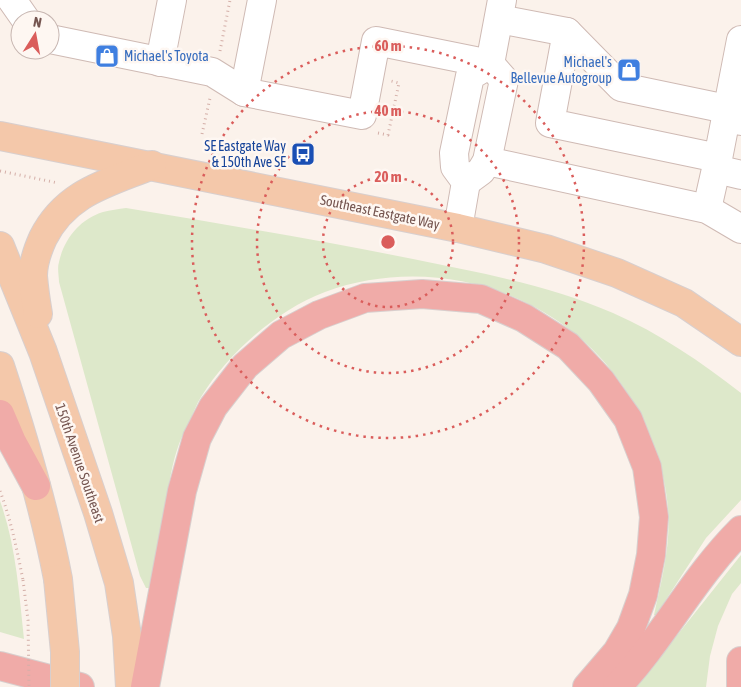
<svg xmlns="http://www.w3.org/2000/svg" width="741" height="687" font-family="'Asap Condensed',sans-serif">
<rect width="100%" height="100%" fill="#fbf2eb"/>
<g fill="#dde8ca">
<path d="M126,208C222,224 318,240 413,259C481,273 549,285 613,313C659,333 701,362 741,393V500L706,538L656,615H654C662,579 671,544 668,508C665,469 650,430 630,397C568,294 437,251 325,292C277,310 228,353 201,397C197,403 194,411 191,418C187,427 182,435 179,444C172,463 169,484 166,504C160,532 155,560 150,588H146L140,576L59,282C59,276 57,268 59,262C64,239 80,219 103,212C110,210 119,209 126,208Z"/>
<path d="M0,501C16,545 19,593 24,639L0,632Z"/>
<path d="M741,555V583L732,594L718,626L710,656L706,687H636Z"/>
</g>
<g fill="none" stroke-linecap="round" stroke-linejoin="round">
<g stroke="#cfbab4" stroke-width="30">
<g id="minor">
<path d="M12,0L26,20"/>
<path d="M262,0L244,92L362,115L376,41L490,64L504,80L487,161L481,171L466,182"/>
<path d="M499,19L567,32L621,87L717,107L737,120L741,121"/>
<path d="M567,32L550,123L718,158"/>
<path d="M50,39L212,72L244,92"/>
<path d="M160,62L172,0"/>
<path d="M487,161L707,209L741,229"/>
<path d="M716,169L741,175"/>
<path d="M707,209L716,169L741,40"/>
<path d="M458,228L466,182L455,167L454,153L470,76L490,64L502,0"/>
</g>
</g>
<g stroke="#d8cfce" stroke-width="30">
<g id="major">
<path d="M0,136L458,228L546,249L617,273L684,303L741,342"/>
<path d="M0,246L43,352L98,513L119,583L127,636L130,687"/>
<path d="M38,314C36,302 34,288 33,276C33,264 38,249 43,238C66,192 108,183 152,165"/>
<path d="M0,366C23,436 44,506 58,579"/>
</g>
</g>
<g stroke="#d8cfce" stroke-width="30">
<g id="highway">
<path d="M0,414L12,442L36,486"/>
<path d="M0,666L80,687"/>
<path d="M145,687L182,491L197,438L213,407L245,366L281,335L319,315L365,298L422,294L481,299L524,318L568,346L601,381L628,419L647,467L654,517L651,555L643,595L631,628L617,652L587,687"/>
<path d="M617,687C663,638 693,578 741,530"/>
<path d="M741,687V661"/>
</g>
</g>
<g stroke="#d4afa8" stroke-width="3" stroke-dasharray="1 4" stroke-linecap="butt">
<path d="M220,51L230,0"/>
<path d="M378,133L388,135L399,83L391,81"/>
<path d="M202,134L210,98"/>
<path d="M0,171L58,183"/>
<path d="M0,491C11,520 17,550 23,580"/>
</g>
<use href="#minor" stroke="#fff" stroke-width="28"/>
<use href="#major" stroke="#f4c8aa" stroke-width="28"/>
<use href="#highway" stroke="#f0aba8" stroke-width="28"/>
<g stroke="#d8cfce" stroke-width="30" stroke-linecap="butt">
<path id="major-bridge" d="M58,579L65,652V687"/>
</g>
<path stroke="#d4afa8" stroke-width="3" stroke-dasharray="1 4" stroke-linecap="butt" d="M23,580L28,620L29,687"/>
<use href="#major-bridge" stroke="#f4c8aa" stroke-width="28"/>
</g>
<g fill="none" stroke="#da5d5b" stroke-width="2.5" stroke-dasharray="2.5 5">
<circle cx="388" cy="242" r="65"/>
<circle cx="388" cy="242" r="131"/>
<circle cx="388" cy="242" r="196"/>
</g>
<defs>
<g id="shop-square" transform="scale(1.25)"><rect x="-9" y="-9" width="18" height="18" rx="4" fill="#3f7fe0" stroke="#fef7f2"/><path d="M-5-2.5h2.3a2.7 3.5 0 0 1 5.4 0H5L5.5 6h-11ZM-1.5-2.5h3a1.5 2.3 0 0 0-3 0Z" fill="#fff"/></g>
<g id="bus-square" transform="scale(1.25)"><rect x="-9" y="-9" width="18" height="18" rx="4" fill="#1a4fb4" stroke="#fef7f2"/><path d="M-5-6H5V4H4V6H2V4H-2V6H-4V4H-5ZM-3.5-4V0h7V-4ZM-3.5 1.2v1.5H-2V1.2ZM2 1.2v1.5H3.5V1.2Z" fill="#fff"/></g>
</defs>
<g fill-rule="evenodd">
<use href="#shop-square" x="107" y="56"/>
<use href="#shop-square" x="629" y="70"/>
<use href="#bus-square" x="303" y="154"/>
</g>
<g text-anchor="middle" stroke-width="5" stroke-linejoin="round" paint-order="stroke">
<g font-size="14" fill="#366cbe" stroke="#fef7f2" text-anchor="start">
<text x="124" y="61">Michael's Toyota</text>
<text x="612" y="67" text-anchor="end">Michael's<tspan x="612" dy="16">Bellevue Autogroup</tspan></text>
</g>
<g font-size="14" fill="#164399" stroke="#fef7f2" text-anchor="end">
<text x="286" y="151">SE Eastgate Way<tspan x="286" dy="16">&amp; 150th Ave SE</tspan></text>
</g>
<g font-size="14" fill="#755550" stroke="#fef7f2">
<text transform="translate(380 212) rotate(12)" y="5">Southeast Eastgate Way</text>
<text transform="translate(80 463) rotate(71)" y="5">150th Avenue Southeast</text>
</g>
</g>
<circle cx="388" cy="242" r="8" fill="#da5d5b" stroke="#fef7f2" stroke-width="2.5"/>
<g font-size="15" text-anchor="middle" font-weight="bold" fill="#da5d5b" stroke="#fef7f2" stroke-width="5" stroke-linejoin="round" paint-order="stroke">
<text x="388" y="51">60 m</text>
<text x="388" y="116">40 m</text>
<text x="388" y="182">20 m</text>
</g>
<g transform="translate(35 35) rotate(11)"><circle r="24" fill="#fef7f2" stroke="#c7b6b1"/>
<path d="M0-4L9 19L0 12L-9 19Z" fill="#da5d5b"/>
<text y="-8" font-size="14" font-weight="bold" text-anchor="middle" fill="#755550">N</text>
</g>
</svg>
